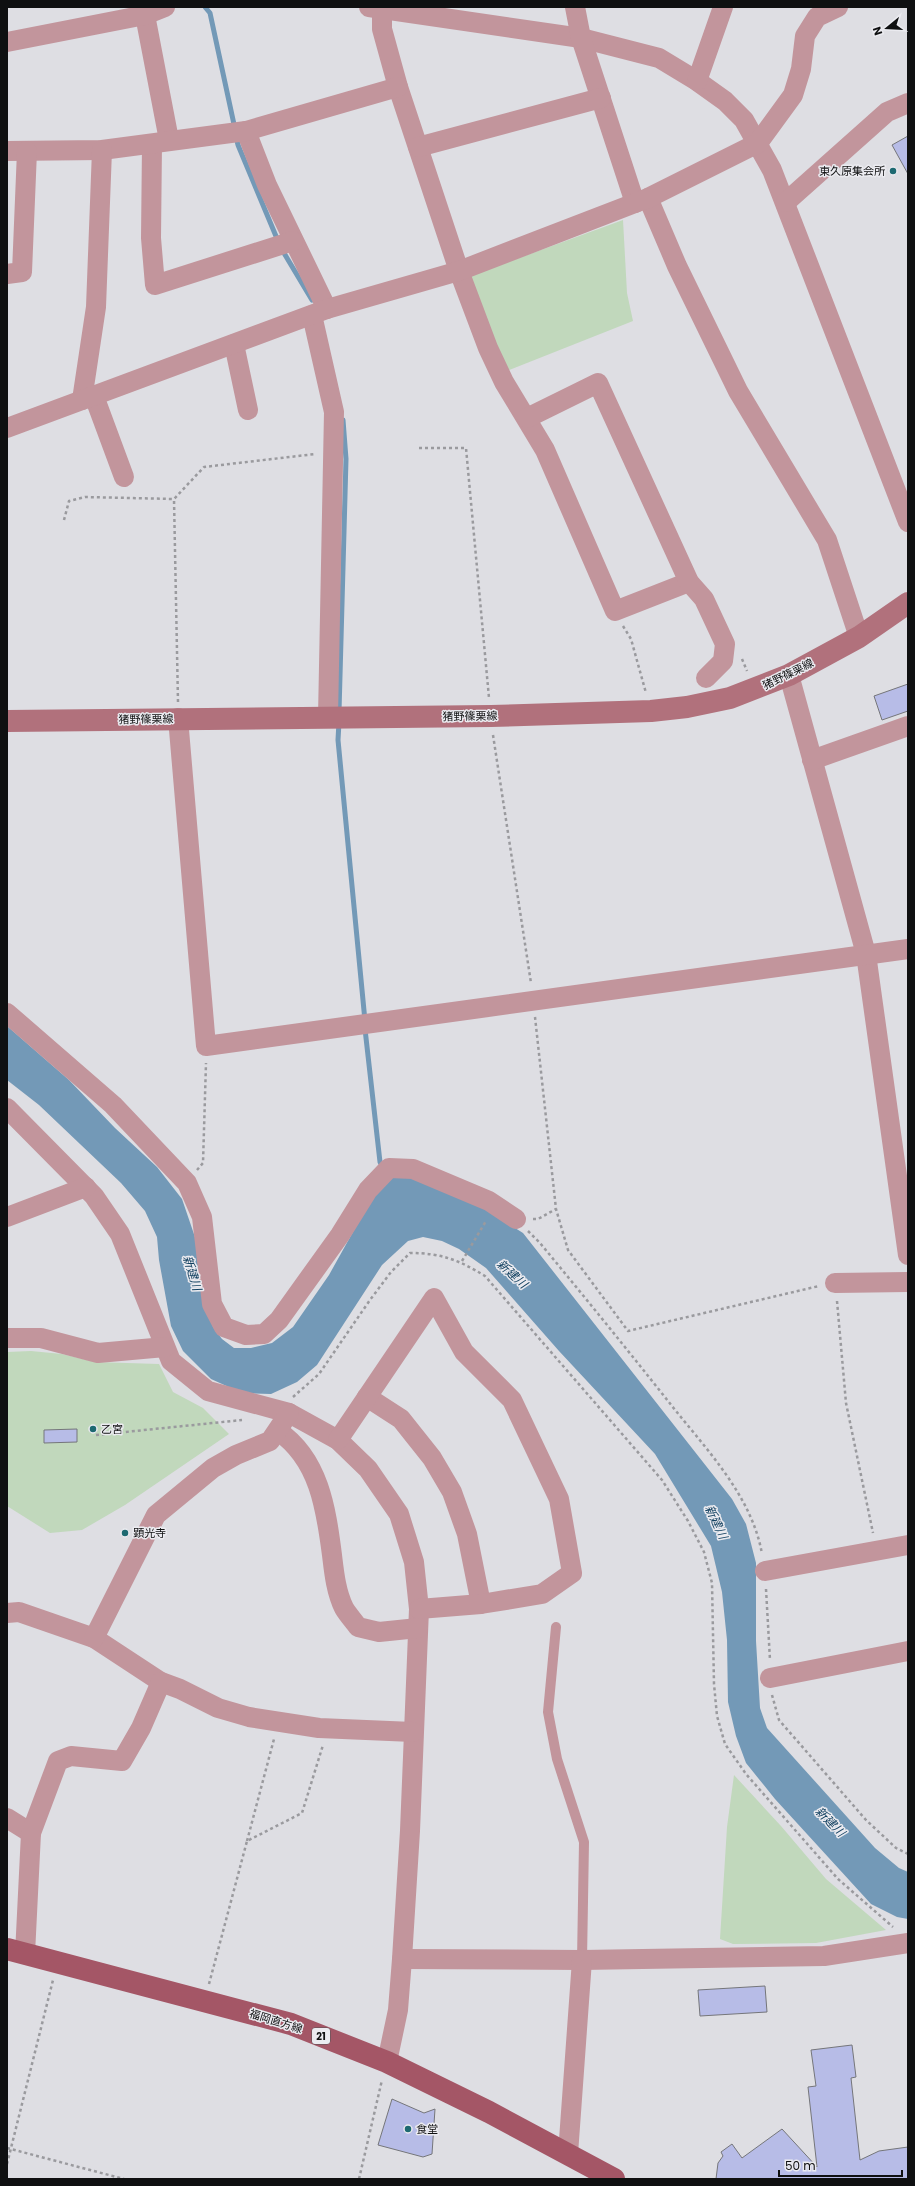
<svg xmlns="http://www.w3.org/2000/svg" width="915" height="2186" font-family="Poppins,'Noto Sans JP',sans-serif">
<rect width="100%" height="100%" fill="#dedee3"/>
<g fill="#c1d8bc">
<path d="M623,220L627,293L633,321L504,372L467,277Z"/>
<path d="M31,1351L62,1354L95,1362L159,1364L173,1392L203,1408L229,1434L125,1505L82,1530L50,1533L7,1506V1352Z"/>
<path d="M734,1775L781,1826L826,1879L886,1930L816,1943L733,1944L720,1939L727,1827Z"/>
</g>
<path fill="#7399b7" d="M7,1026L69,1080L115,1128L157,1167L182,1199L197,1243L213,1327L222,1339L234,1348H251L272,1343L293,1327L329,1275L378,1187L391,1177H410L479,1205L523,1233L732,1499L746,1524L756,1563V1641L760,1708L767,1728L875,1848L899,1868L908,1872V1919L897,1917L871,1904L775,1799L746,1763L736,1736L728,1702L727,1640L722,1592L711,1546L655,1454L559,1351L486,1268L459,1249L442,1241L423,1237L408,1241L382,1265L317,1365L297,1382L271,1394L242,1393L211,1379L183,1351L171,1326L159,1260L157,1237L145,1211L121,1183L39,1105L7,1080Z"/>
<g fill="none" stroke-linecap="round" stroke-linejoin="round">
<g stroke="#7399b7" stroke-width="5">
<path d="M205,7L210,13L235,129"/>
<path d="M236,137L238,145L278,241"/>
<path d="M281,248L312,300"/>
<path d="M339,712L346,459L343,420"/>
<path d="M339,722L338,740L365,1021"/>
<path d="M365,1029L380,1162L384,1169"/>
</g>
</g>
<g fill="#b7bce7" stroke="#75767a">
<path d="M908,136V174L892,145Z"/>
<path d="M908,684V711L882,720L874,696Z"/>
<path d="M77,1429V1442L44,1443V1430Z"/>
<path d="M765,1986L767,2012L700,2016L698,1990Z"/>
<path d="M852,2045L856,2077L851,2078L860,2160L879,2151L908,2147V2179H716L718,2163L723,2156L721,2152L732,2144L742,2158L782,2129L817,2167L808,2087L816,2086L811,2050Z"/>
<path d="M392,2099L424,2113L435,2109L432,2154L423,2157L378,2145Z"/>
</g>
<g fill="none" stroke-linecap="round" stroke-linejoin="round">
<g stroke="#9a9a9e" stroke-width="2.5" stroke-dasharray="3 3" stroke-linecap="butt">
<path d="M419,448H466L489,698"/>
<path d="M64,520L69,501L85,497L174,499"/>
<path d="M623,626L631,639L646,693"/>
<path d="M742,659L747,671"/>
<path d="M178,702L174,499L204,467L315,454"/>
<path d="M493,735L531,983"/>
<path d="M535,1017L556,1209L568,1250L628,1331L819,1286"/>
<path d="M197,1170L203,1163L206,1063"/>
<path d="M533,1219H538L556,1209"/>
<path d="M528,1231L540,1243C583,1295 626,1348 668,1401C704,1447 752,1495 762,1554"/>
<path d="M462,1261L486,1221"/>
<path d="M837,1301L846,1403L873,1533"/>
<path d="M293,1397L319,1374L370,1300L391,1272L410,1253C441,1253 459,1260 485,1276L662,1480L688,1521L704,1552L712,1583L714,1684L717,1716L725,1744L746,1774L838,1879L893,1927"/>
<path d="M96,1435L242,1420"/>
<path d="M766,1589L770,1660"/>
<path d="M772,1695L779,1720L866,1820L896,1848L908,1854"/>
<path d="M247,1841L274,1739"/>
<path d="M209,1984L247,1841L302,1813L323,1745"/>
<path d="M7,2148L124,2179"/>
<path d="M7,2164L53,1980"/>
<path d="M359,2179L382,2080"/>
</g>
<path stroke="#c2959c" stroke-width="10" d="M556,1627L548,1712L557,1759L584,1842L582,1960"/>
<g stroke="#c2959c" stroke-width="20">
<path d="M369,7L581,38L659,58L697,81L725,101L744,120L772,170L908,522"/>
<path d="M575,7L581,38L635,203"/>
<path d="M382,8V29L398,87L459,271L488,348L504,382L545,450L615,611L689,582"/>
<path d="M145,15L169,140"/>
<path d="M7,42L145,15L165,7"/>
<path d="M697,81L723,7"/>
<path d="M246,131L267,185L327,309"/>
<path d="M152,144L151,238L155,285L293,241"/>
<path d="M418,147L601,98"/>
<path d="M7,151L102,150L246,131L398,87"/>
<path d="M648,198L677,266L738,391L827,540L859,637"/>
<path d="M786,202L887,112L908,103"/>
<path d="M7,274L22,272L27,151"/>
<path d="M312,315L334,412L328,717"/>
<path d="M234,344L248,410"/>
<path d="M94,396L124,477"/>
<path d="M82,400L96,307L102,150"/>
<path d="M527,418L598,383L689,582L704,599L725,644L723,661L706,678"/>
<path d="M7,428L327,309L459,271L648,198L758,143L793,95L801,69L805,36L817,17L838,7"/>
<path d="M789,675L866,954L908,1255"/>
<path d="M178,718L206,1046L908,949"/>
<path d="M812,760L908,726"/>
<path d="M7,1013L113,1105L187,1183L202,1217L212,1304L224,1327L246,1335L264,1334L279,1320L340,1235L368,1190L389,1168L413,1169L489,1201L516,1219"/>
<path d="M7,1108L94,1196L120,1234L171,1361L208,1391L289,1413L338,1440L368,1469L399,1514L414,1562L419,1609L410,1831L402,1959L398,2010L387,2062"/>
<path d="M7,1217L86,1187"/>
<path d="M835,1283L908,1282"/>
<path d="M7,1338H41L98,1353L165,1347"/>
<path d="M367,1397L401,1419L432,1458L452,1492L467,1534L481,1604"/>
<path d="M278,1431C319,1459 326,1508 332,1555C334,1572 336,1592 344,1608C348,1615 354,1621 358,1627L379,1632L418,1628"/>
<path d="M338,1440L434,1298L464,1352L512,1400L559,1499L572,1573L542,1594L481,1604L419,1609"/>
<path d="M765,1571L908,1545"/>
<path d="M7,1613L19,1612L94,1638L161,1682L180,1689L218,1708L249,1717L319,1728L413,1732"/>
<path d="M94,1638L156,1515L213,1468L236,1455L270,1441L289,1413"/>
<path d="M770,1678L908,1651"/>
<path d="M7,1818L31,1833"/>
<path d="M25,1954L31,1833L58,1761L71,1756L122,1761L141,1728L161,1682"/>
<path d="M402,1959L582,1960L824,1956L908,1943"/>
<path d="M568,2154L582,1960"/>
</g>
<path stroke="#b1717c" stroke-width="22" d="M7,721L491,716L651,711L687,707L730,698L789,675L859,637L908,603"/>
<path stroke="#a45666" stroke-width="22" d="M7,1949L291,2024L387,2062L489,2112L614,2179"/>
</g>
<g fill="#1d6971" stroke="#ebebf0" stroke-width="1.5">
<circle cx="893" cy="171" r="4"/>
<circle cx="93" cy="1429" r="4"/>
<circle cx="125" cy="1533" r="4"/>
<circle cx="408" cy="2129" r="4"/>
</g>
<g text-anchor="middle" stroke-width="3" stroke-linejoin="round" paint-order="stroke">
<rect fill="#ebebf0" stroke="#515254" stroke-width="1" x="312" y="2028" width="18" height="16" rx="3"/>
<g font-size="10" font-weight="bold" fill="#0f1011">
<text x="321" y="2040">21</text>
</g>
<g font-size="11" fill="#0f1011" stroke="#ebebf0" text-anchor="start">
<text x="885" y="175" text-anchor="end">東久原集会所</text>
<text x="101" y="1433">乙宮</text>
<text x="133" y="1537">顕光寺</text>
<text x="416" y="2133">食堂</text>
</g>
<g font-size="11" fill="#0f1011" stroke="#ebebf0">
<text transform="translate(788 674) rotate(-26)" y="4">猪野篠栗線</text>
<text transform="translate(470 716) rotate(-1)" y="4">猪野篠栗線</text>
<text transform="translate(146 719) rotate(-1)" y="4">猪野篠栗線</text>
<text transform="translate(276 2021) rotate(17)" y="4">福岡直方線</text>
</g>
<g font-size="12" font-style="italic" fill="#103f5f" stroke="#ebebf0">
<text transform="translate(192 1273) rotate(73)" y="4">新建川</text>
<text transform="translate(512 1274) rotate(42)" y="4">新建川</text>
<text transform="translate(716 1522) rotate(65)" y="4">新建川</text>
<text transform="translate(830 1822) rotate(45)" y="4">新建川</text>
</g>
</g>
<rect width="915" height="2186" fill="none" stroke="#0f1011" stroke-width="16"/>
<g transform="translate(887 28) rotate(252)" stroke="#ebebf0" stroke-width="3" paint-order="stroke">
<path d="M0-3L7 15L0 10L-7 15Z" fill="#0f1011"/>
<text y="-6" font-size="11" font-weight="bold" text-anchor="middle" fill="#0f1011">N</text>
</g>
<path d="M779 2170v6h123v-6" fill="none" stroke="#0f1011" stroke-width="2"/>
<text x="785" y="2170" font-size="12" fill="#0f1011" stroke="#ebebf0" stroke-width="3" paint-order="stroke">50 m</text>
</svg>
